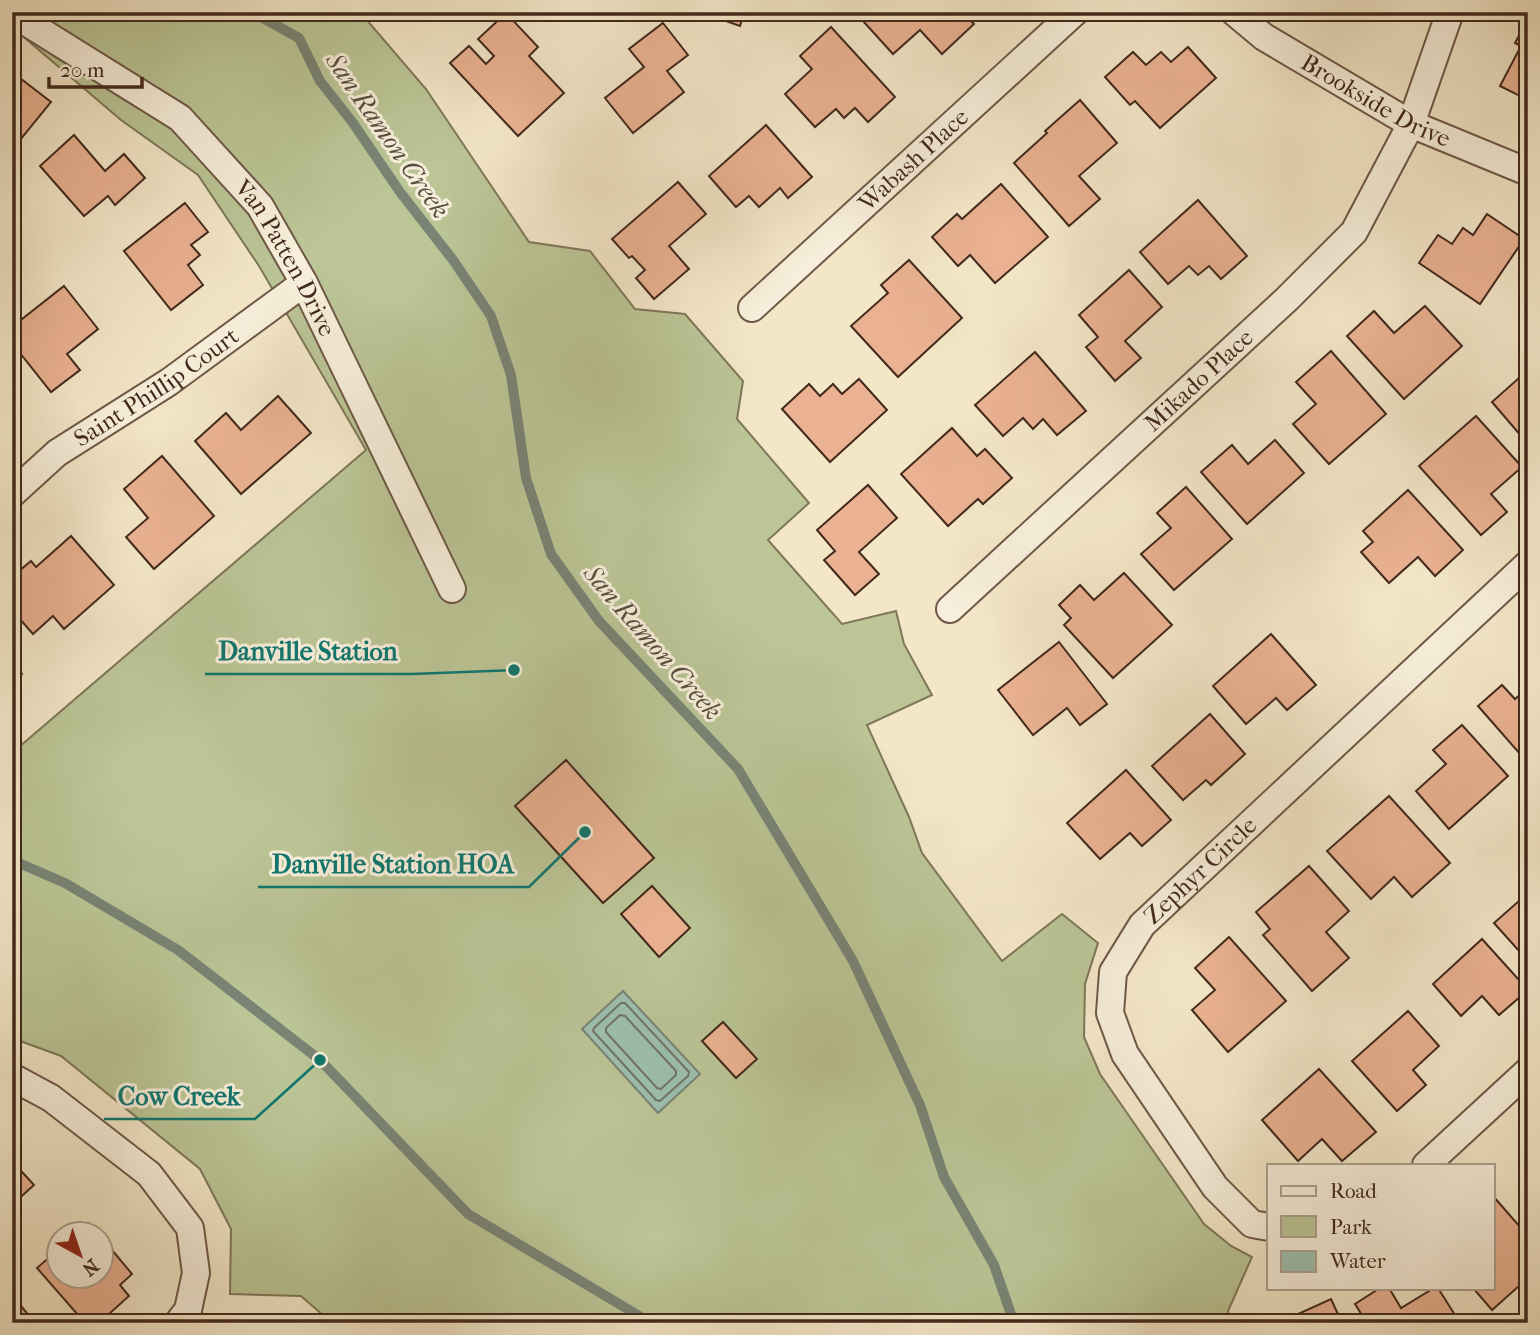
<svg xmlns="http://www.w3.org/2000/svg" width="1540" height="1335" font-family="'IM FELL French Canon',serif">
<rect width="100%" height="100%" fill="#f3e7c8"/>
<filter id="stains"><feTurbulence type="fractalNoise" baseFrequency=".00286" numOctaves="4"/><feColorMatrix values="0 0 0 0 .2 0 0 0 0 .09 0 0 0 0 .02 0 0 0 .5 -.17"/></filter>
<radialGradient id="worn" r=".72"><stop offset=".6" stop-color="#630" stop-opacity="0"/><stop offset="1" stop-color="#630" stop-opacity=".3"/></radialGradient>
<path fill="#bbc596" stroke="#7e7759" stroke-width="2" d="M12,12H360L426,89L529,242L590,251L635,309L685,314L743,381L737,419L809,503L768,540L842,624L896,611L904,644L932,695L867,725L909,817L922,853L1002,961L1062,914L1098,943L1085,984L1084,1037L1100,1074L1204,1224L1231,1246L1252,1257L1228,1311L1232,1323H332L301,1296L230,1294L231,1229L200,1169L61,1056L12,1038V753L366,450L259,266L198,175L121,120L12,27Z"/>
<path fill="#9dc1b0" stroke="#798475" stroke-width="2" d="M623,991L700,1074L658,1113L582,1029Z"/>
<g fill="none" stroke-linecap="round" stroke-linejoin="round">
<g stroke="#707566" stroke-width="2">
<path d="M621,1003H625L689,1072L688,1076L660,1101L656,1100L593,1031L594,1028Z"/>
<path d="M620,1015L625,1016L676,1071V1075L661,1089L657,1088L606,1032V1028Z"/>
</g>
<g stroke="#798475" stroke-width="10">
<path d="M252,12L299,38L320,81L353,123L400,192L453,260L491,316L511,375L526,478L551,554L599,621L738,769L853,961L920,1105L944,1177L994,1265L1014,1323"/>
<path d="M12,860L65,883L178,950L320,1060L468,1214L641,1317L655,1323"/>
</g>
</g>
<g fill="#eab292" stroke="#42291c" stroke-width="2">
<path d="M700,12H744L740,26Z"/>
<path d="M873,12H962L974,24L942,54L920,30L893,54L863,21Z"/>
<path d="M506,13L538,47L529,56L564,93L518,136L450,63L469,46L486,64L494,56L478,39Z"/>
<path d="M1528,18V100L1500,86L1521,46L1515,43Z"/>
<path d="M663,23L688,55L667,71L684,92L633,133L605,98L644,67L629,49Z"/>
<path d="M831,27L895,97L868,122L855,108L844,118L836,109L815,127L785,94L812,69L800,56Z"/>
<path d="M1188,47L1216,78L1160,128L1135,101L1130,105L1105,77L1133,52L1146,65L1161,52L1171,62Z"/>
<path d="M16,75L51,102L12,150V80Z"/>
<path d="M1080,100L1117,143L1079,176L1100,199L1069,226L1014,163L1047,133L1045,131Z"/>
<path d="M766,125L812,177L788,198L780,188L759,207L749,196L736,207L709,176Z"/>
<path d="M74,135L105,171L124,154L145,178L115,205L108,196L84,216L40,166Z"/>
<path d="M678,182L706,214L669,246L689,269L654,299L636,278L645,270L632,256L629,258L612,239Z"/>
<path d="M1001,184L1048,237L995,283L970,255L958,266L932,237L957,214L962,219Z"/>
<path d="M1198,200L1247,256L1221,279L1209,266L1198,275L1189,266L1168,284L1140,252Z"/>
<path d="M185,203L208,232L191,245L200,255L188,265L203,285L171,310L124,251Z"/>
<path d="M1487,214L1524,239L1480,304L1419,263L1438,235L1452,244L1463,228L1473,235Z"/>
<path d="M909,260L962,318L898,377L851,326L888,293L881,285Z"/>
<path d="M1129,270L1162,307L1125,341L1141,358L1115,381L1086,347L1098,337L1079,315Z"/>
<path d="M64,286L98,329L67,354L80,370L51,392L12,343V327Z"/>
<path d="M1425,306L1462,346L1404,399L1347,336L1374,311L1394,333Z"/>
<path d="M1331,351L1386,414L1329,464L1293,424L1316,404L1296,382Z"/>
<path d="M1035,352L1086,411L1057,435L1043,419L1033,429L1023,418L1003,436L975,405Z"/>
<path d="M1528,370V432L1522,437L1492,402Z"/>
<path d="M859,379L887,410L830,462L782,409L809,384L820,396L833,384L842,394Z"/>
<path d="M278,396L311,433L241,494L195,441L226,413L241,430Z"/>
<path d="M1476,416L1522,467L1491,494L1507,512L1481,535L1419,466Z"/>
<path d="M952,428L977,456L985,449L1012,478L983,504L978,499L948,526L901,474Z"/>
<path d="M1275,440L1304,473L1247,524L1201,472L1232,445L1248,464Z"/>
<path d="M162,456L214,516L154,569L126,537L148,518L124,489Z"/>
<path d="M868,485L897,518L859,552L879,574L855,595L824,560L835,551L817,530Z"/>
<path d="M1186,487L1232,539L1174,590L1141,554L1171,528L1157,513Z"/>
<path d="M1408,490L1463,550L1435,576L1418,557L1389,583L1361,552L1373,542L1363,531Z"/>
<path d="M71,536L114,585L64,629L53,616L33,634L12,610V577L31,561L36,567Z"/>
<path d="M1124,573L1172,625L1113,678L1064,625L1071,618L1059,605L1080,585L1094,600Z"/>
<path d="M1271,634L1316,685L1287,710L1276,698L1246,724L1213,686Z"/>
<path d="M1059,642L1107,704L1080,725L1067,708L1033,735L998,690Z"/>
<path d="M12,663L22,674L12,683Z"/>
<path d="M1502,685L1515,699L1528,688V763L1478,706Z"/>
<path d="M1210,714L1245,754L1211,785L1206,780L1183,800L1152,766Z"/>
<path d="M1462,725L1508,776L1449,829L1416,791L1446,764L1433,750Z"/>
<path d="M566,760L654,858L603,903L515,806Z"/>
<path d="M1126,770L1171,820L1142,846L1130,833L1100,859L1067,823Z"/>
<path d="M1389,796L1450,863L1412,897L1394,877L1371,899L1327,851Z"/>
<path d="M1309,866L1349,911L1326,932L1349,958L1312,991L1263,935L1270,929L1256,912Z"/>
<path d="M652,886L690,928L659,957L621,914Z"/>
<path d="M1528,893V961L1494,923Z"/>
<path d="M1229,937L1286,1001L1228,1052L1192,1010L1215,990L1195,968Z"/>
<path d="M1482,939L1528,990L1499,1015L1482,996L1461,1016L1433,984Z"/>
<path d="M1408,1011L1439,1046L1413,1070L1426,1085L1397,1111L1352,1061Z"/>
<path d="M723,1022L757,1059L736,1078L702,1041Z"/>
<path d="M1319,1069L1376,1132L1342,1161L1322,1139L1298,1161L1262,1120Z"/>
<path d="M12,1161L34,1185L12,1205Z"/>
<path d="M1493,1196L1528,1236V1278L1492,1310L1473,1288H1493Z"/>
<path d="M88,1223L98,1234H76Z"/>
<path d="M102,1238L132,1274L120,1285L129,1296L99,1323H85L37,1268L60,1248V1276H102Z"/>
<path d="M1380,1288H1389L1401,1308L1434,1288H1438L1460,1323H1367L1355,1304Z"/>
<path d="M12,1295L35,1323H12Z"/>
<path d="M1331,1299L1342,1323H1302L1298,1314Z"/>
</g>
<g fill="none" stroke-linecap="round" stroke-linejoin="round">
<g stroke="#6e5847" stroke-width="30">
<g id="street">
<path id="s1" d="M15,12L26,22L180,118L260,206L304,283L452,589"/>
<path id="s2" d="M1234,12L1264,37L1411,124L1528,172"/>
<path id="s3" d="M752,308L1075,12"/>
<path id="s4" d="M12,494L57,453L169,382L304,283"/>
<path id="s5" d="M950,609L1287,299L1354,232L1411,124L1450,12"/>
<path d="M12,1077L51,1098L149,1174L190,1228L196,1273L188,1310L178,1323"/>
<path d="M1426,1165L1528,1071"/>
<path id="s6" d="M1269,1227L1252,1224L1215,1187L1125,1054L1110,1013L1113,972L1142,925L1528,564"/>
</g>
</g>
<use href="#street" stroke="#f7efdb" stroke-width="26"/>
</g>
<g text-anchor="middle" stroke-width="6" stroke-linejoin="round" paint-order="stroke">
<g font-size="24" fill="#42291c" stroke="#f7efdb">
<text dy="8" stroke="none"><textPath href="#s2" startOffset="168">Brookside Drive</textPath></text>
<text dy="8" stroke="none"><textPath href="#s3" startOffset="219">Wabash Place</textPath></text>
<text dy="8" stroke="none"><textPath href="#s1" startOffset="373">Van Patten Drive</textPath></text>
<text dy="8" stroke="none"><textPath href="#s5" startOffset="338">Mikado Place</textPath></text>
<text dy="8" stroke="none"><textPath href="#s4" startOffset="180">Saint Phillip Court</textPath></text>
<text dy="8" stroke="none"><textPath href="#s6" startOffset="450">Zephyr Circle</textPath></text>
</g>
<g font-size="26" font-style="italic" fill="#594f41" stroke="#f7efdb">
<text transform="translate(388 135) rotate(55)" y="9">San Ramon Creek</text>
<text transform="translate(653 642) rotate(49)" y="9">San Ramon Creek</text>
</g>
</g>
<path fill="none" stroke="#0f766e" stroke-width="2.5" d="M514 670L412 674H205M585 832L529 887H258M320 1060L255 1119H104"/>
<g fill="#0f766e" stroke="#f7efdb" stroke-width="2.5">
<circle cx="514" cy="670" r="7"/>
<circle cx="585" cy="832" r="7"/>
<circle cx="320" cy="1060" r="7"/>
</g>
<g font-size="26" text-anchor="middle" font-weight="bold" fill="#0f766e" stroke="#f7efdb" stroke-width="6" stroke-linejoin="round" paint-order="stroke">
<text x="308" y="660">Danville Station</text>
<text x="393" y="873">Danville Station HOA</text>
<text x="179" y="1105">Cow Creek</text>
</g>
<rect width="1540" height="1335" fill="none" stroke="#f3e7c8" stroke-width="42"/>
<rect x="14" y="14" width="1512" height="1307" fill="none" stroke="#42291c" stroke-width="3.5"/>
<rect x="21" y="21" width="1498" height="1293" fill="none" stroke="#42291c" stroke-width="2"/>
<rect x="1267" y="1164" width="228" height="126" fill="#f7efdb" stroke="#afa08f" stroke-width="2"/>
<rect x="1281" y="1186" width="35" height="10" fill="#f7efdb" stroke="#afa08f" stroke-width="2"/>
<text x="1330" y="1198" font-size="21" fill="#42291c">Road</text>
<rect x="1281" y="1216" width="35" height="21" fill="#bbc596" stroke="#afa08f" stroke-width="2"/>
<text x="1330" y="1234" font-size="21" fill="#42291c">Park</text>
<rect x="1281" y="1251" width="35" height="21" fill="#9dc1b0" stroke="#afa08f" stroke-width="2"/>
<text x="1330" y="1268" font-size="21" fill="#42291c">Water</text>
<g transform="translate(80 1255) rotate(140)"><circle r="33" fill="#f7efdb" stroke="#afa08f" stroke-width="2"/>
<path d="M0-5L12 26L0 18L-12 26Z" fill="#8f2418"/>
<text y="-10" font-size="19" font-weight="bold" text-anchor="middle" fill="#42291c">N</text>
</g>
<path d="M49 77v10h93v-10" fill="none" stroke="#42291c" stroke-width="3.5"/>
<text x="60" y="77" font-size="21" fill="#42291c" stroke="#f7efdb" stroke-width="5" paint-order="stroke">20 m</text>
<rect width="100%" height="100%" filter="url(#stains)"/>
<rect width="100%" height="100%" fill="url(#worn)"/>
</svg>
